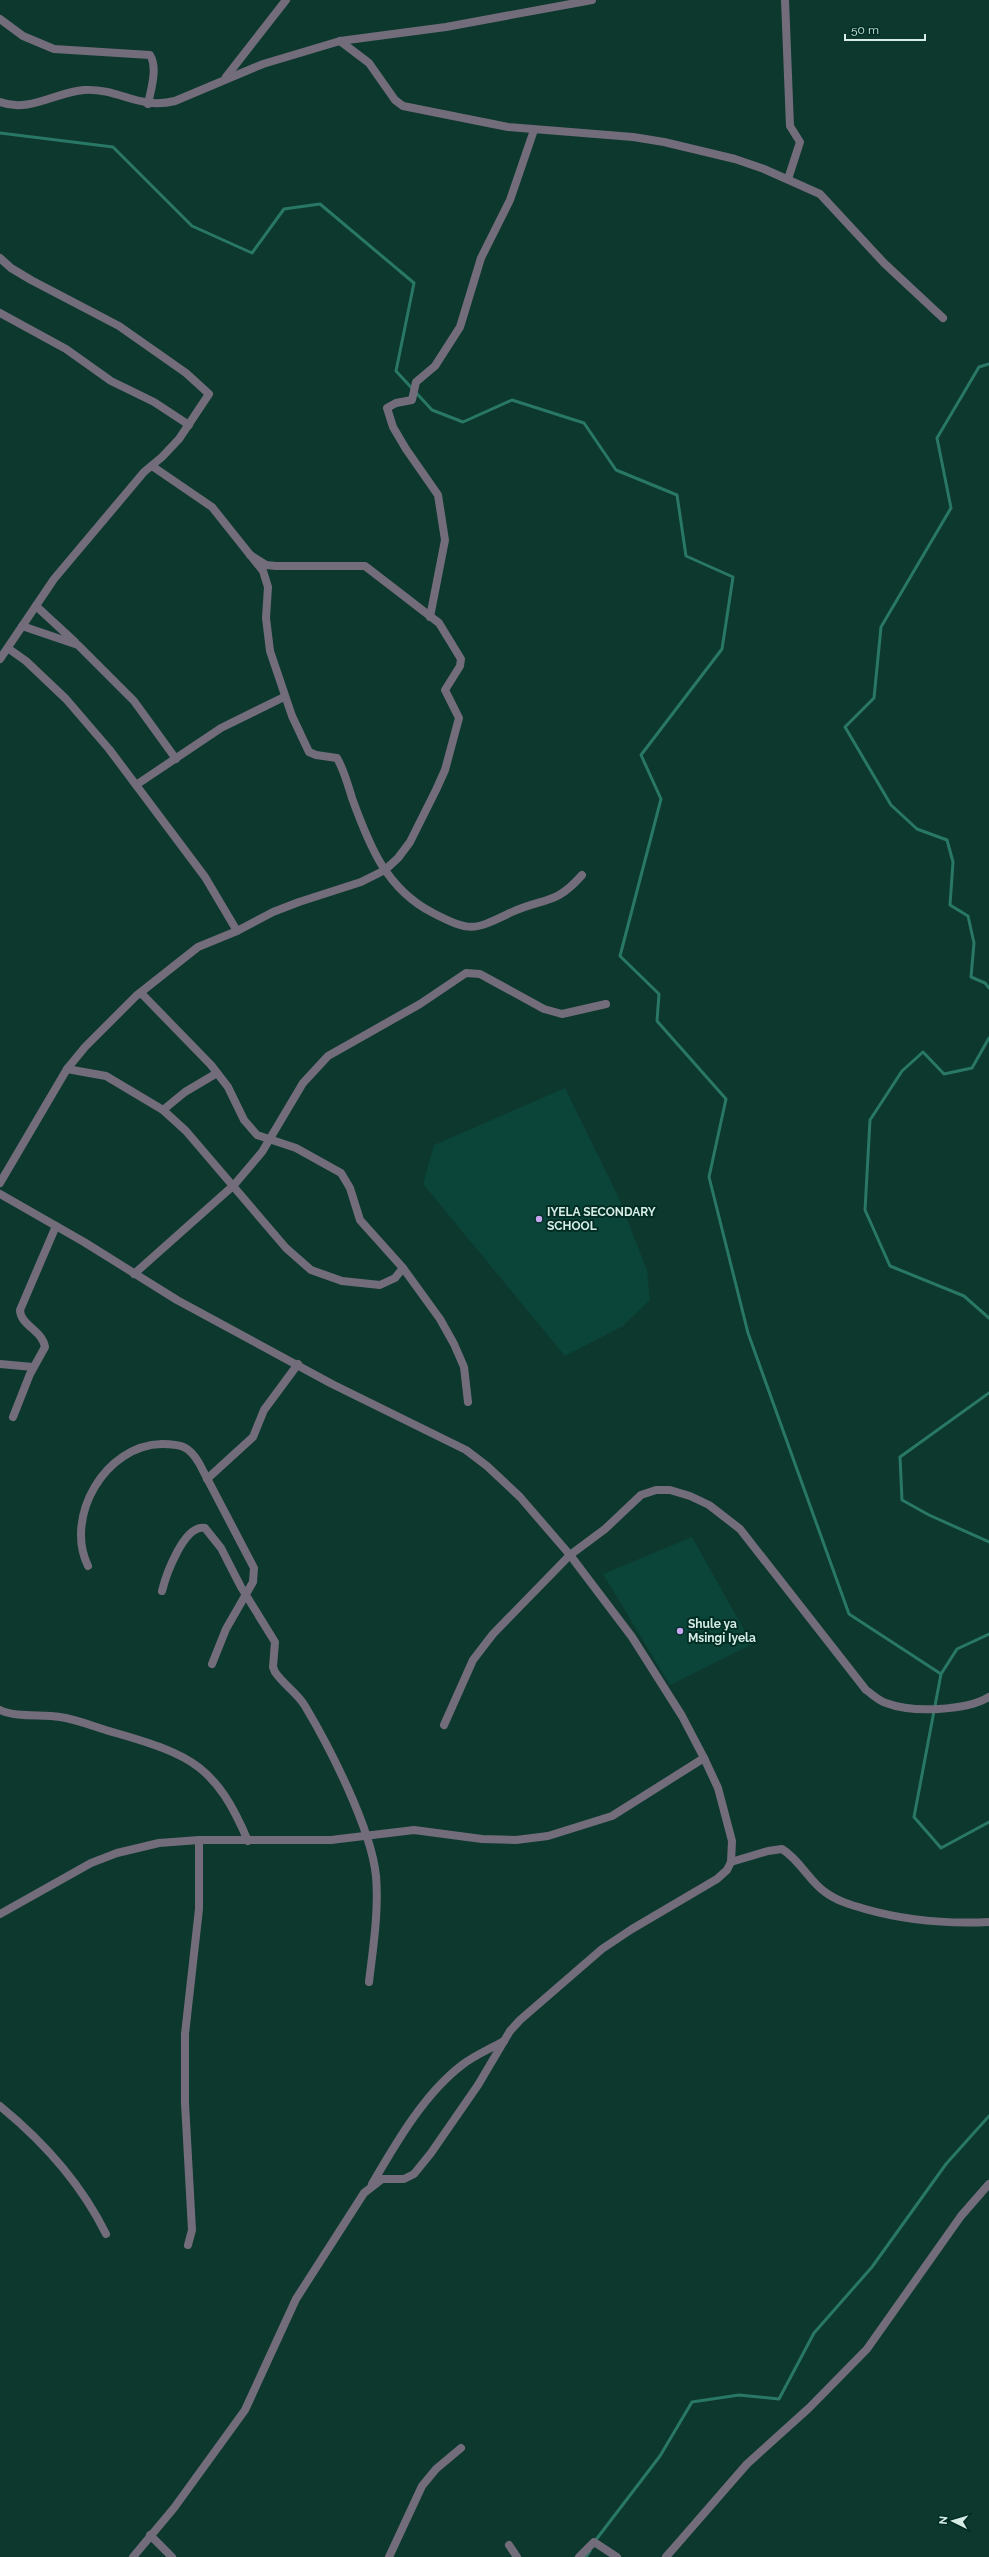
<svg xmlns="http://www.w3.org/2000/svg" width="989" height="2557" font-family="Raleway,sans-serif">
<rect width="100%" height="100%" fill="#0d382e"/>
<g fill="#0b4439">
<path d="M565,1088L618,1196L647,1270L650,1300L623,1326L565,1356L423,1184L434,1145Z"/>
<path d="M692,1537L752,1644L670,1685L603,1574Z"/>
</g>
<g fill="none" stroke-linecap="round" stroke-linejoin="round">
<g stroke="#297866" stroke-width="3">
<path d="M0,133L113,147L192,226L252,253L284,209L320,204L414,283L396,371L432,410L463,422L512,400L584,423L616,470L677,495L686,556L733,577L722,649L641,755L661,799L620,956L659,994L657,1021L726,1099L709,1177L748,1333L849,1614L941,1674"/>
<path d="M989,364L979,367L937,438L951,508L881,627L874,698L845,727L891,805L917,829L947,840L953,862L950,905L968,916L974,943L971,977L985,983L989,988"/>
<path d="M989,1038L972,1068L944,1074L923,1052L902,1071L870,1120L865,1210L890,1266L964,1296L989,1318"/>
<path d="M989,1393L900,1457L902,1500L929,1515L989,1542"/>
<path d="M989,1634L957,1649L941,1674L914,1817L941,1848L989,1822"/>
<path d="M595,2541L660,2456L692,2402L739,2395L779,2399L814,2333L872,2267L946,2164L989,2116"/>
<path d="M586,2557L590,2551"/>
</g>
<g stroke="#736d7b" stroke-width="8">
<path d="M785,0L790,126L800,142L788,179"/>
<path d="M0,19L23,36L54,49L150,55C158,68 151,89 148,104"/>
<path d="M340,41L369,63L395,100L403,106L508,127L633,137L664,142L735,159L764,169L820,194L884,263L943,318"/>
<path d="M226,77L286,0"/>
<path d="M0,102C29,113 56,92 84,90C120,88 138,110 175,101L263,64L340,41L446,27L592,0"/>
<path d="M0,258L11,268L31,280L119,326L186,373L209,394L179,439L162,457L144,472L54,579L0,659"/>
<path d="M0,313L66,349L111,381L154,402L189,425"/>
<path d="M152,466L212,507L263,571L268,587L266,618L270,651L292,716L309,752L316,755L337,758C344,770 348,785 352,798C369,845 386,889 433,913C472,933 474,930 512,912C544,897 555,906 582,875"/>
<path d="M36,606L75,642"/>
<path d="M430,617L445,540L438,495L406,449L393,427L387,408L396,403L412,400L416,382L435,366L460,327L481,258L510,200L534,130"/>
<path d="M22,626L78,645L134,701L176,759"/>
<path d="M9,649L26,661L66,699L109,749L205,877L237,931"/>
<path d="M136,785L221,728L284,697"/>
<path d="M141,993L211,1065L228,1087L244,1120L257,1135L296,1148L341,1173L350,1188L360,1220L403,1268L440,1319L454,1344L464,1367L468,1402"/>
<path d="M67,1069L106,1076L163,1110L186,1131L286,1248L311,1270L342,1281L380,1285L395,1278L403,1268"/>
<path d="M163,1110L185,1092L217,1073"/>
<path d="M0,1183L67,1069L85,1047L136,996L198,947L237,931L273,912L299,902L361,882L385,870L398,858L410,842L436,790L445,770L459,718L445,690L460,666L461,659L439,623L365,566H276L266,565L250,555"/>
<path d="M0,1194L84,1242L177,1300L332,1384L466,1450L487,1466L520,1497L570,1555L632,1637L682,1716L704,1758L718,1788L732,1841L731,1862L727,1870L717,1879L632,1929L602,1949L520,2020L510,2031L478,2085L431,2153L414,2174L404,2179H382L364,2193L296,2299L245,2410L174,2508L133,2557"/>
<path d="M134,1274L234,1185L262,1152L303,1083L328,1056L420,1004L466,973L480,974L544,1009L562,1014L606,1004"/>
<path d="M0,1364L33,1367"/>
<path d="M13,1417L30,1374L45,1347C43,1331 20,1325 20,1310L56,1226"/>
<path d="M207,1479L253,1437L264,1410L298,1364"/>
<path d="M88,1566C64,1517 105,1445 162,1444C181,1444 189,1446 199,1463L254,1568L253,1582L226,1629L212,1664"/>
<path d="M162,1591C166,1575 184,1524 205,1528L221,1548L241,1587L275,1642L273,1667L275,1672C284,1685 297,1693 305,1706C330,1748 371,1828 376,1876C379,1911 373,1948 369,1982"/>
<path d="M0,1710C17,1718 41,1714 60,1717C80,1720 97,1728 116,1733C192,1755 216,1766 248,1841"/>
<path d="M444,1725L473,1660L493,1634L570,1555L605,1529L641,1495L656,1490H670L690,1496L709,1505L740,1529L866,1690C872,1694 879,1701 886,1703C912,1713 966,1711 989,1697"/>
<path d="M731,1862L768,1851L782,1849C800,1860 809,1881 825,1892C837,1901 851,1905 865,1909C907,1921 946,1924 989,1922"/>
<path d="M0,1914L91,1863L117,1853L159,1843L199,1840H331L414,1830L482,1839L516,1840L548,1836L612,1816L704,1758"/>
<path d="M0,2106C44,2142 81,2183 106,2234"/>
<path d="M372,2184C396,2143 424,2094 462,2065C475,2055 490,2049 504,2041"/>
<path d="M188,2245L192,2230L185,2103V2034L199,1909V1840"/>
<path d="M150,2535L172,2557"/>
<path d="M509,2545L517,2557"/>
<path d="M389,2557L422,2486L436,2469L461,2448"/>
<path d="M579,2557L594,2542L617,2557"/>
<path d="M666,2557L747,2464L809,2408L867,2349L961,2216L989,2184"/>
</g>
</g>
<g fill="#c7a6f0" stroke="#012e24" stroke-width="1.5">
<circle cx="539" cy="1219" r="4"/>
<circle cx="680" cy="1631" r="4"/>
</g>
<g text-anchor="middle" stroke-width="4" stroke-linejoin="round" paint-order="stroke">
<g font-size="12" font-weight="bold" fill="#d6ece5" stroke="#012e24" text-anchor="start">
<text x="547" y="1216">IYELA SECONDARY<tspan x="547" dy="14">SCHOOL</tspan></text>
<text x="688" y="1628">Shule ya<tspan x="688" dy="14">Msingi Iyela</tspan></text>
</g>
</g>
<g transform="translate(953 2521) rotate(275)" stroke="#012e24" stroke-width="3" paint-order="stroke">
<path d="M0-3L7 15L0 10L-7 15Z" fill="#d6ece5"/>
<text y="-6" font-size="11" font-weight="bold" text-anchor="middle" fill="#d6ece5">N</text>
</g>
<path d="M845 34v6h80v-6" fill="none" stroke="#d6ece5" stroke-width="2"/>
<text x="851" y="34" font-size="12" fill="#d6ece5" stroke="#012e24" stroke-width="3" paint-order="stroke">50 m</text>
</svg>
